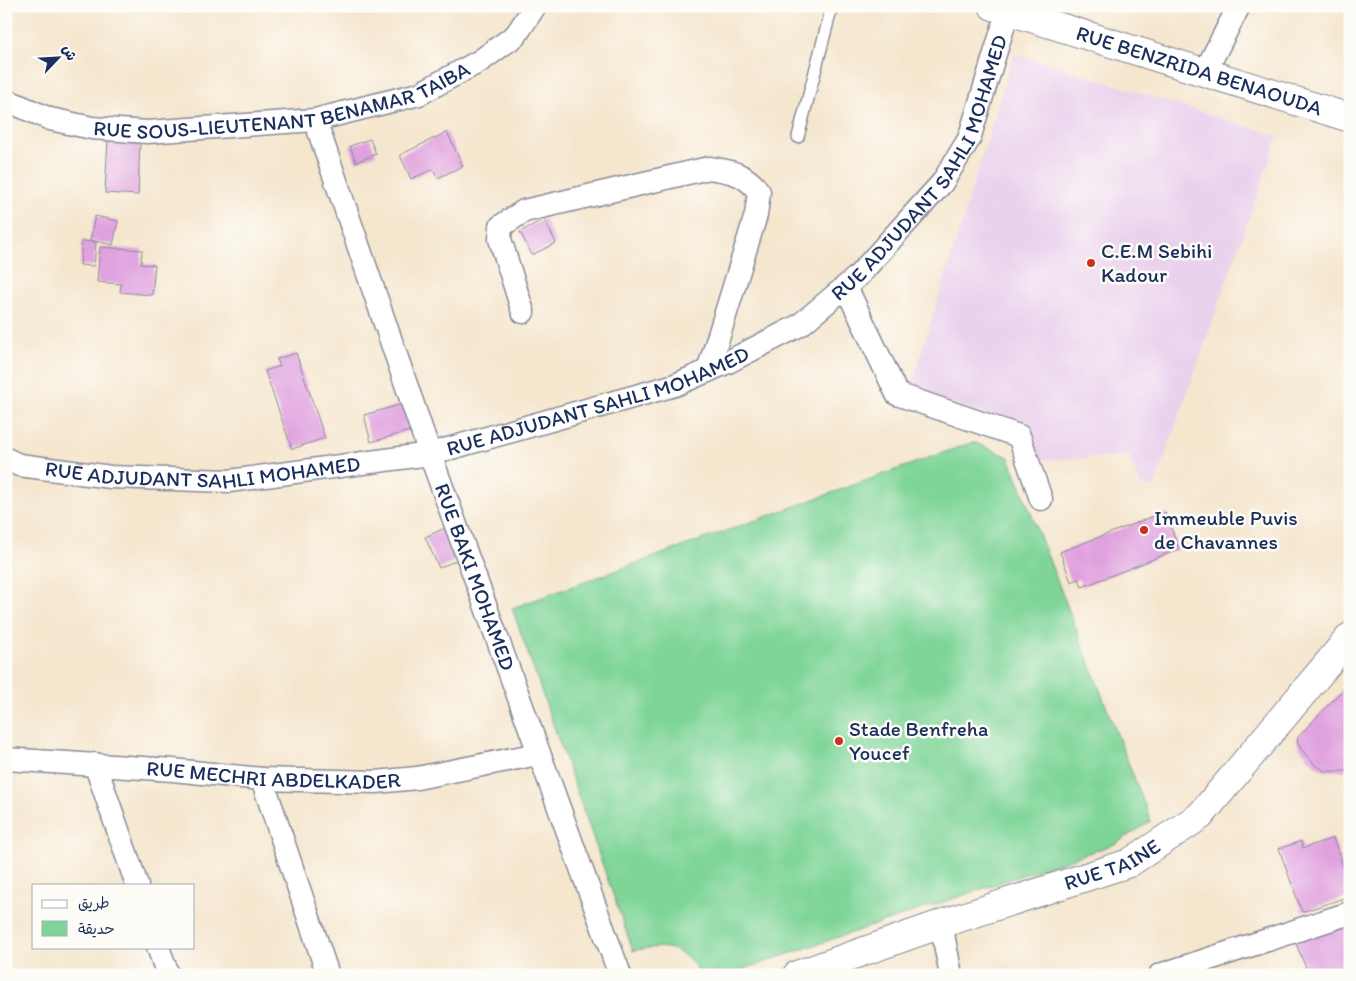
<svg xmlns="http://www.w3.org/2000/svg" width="1356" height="981" font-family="Itim,'Playpen Sans Arabic',sans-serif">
<rect width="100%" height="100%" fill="#fdfcf7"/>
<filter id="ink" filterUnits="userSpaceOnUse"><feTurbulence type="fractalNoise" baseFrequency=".02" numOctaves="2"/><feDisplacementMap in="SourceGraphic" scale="10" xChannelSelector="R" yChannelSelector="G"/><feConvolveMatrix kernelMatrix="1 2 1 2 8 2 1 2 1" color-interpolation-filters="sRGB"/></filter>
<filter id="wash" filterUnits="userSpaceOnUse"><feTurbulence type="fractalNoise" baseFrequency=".0096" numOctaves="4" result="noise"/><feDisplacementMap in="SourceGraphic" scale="20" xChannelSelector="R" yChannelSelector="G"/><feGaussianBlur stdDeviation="1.12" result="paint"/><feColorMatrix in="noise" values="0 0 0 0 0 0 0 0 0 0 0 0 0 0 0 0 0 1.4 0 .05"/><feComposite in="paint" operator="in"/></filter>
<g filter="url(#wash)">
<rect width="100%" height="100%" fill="#f5e6ce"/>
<path fill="#ead1ed" d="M1014,53L1278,136L1154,487H1141L1129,456L1028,461L1033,430L910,390Z"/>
<path fill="#7fd598" stroke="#4d827b" d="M973,442L1009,457L1151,821L1115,844L726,975H701C684,945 663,944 633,951L512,608Z"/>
<g id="blocks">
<g fill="#e0a1df">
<path d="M447,132L463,166L438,178L433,169L411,179L400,155Z"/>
<path d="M108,139L140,141L138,195L105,193Z"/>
<path d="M370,139L376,154L356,162L350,146Z"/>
<path d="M95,216L118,221L113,245L90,240Z"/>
<path d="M544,219L556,243L532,255L520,232Z"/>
<path d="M82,241L96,242L94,266L80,265Z"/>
<path d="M100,247L142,250L141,264L155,265L152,295L120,292L121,284L97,282Z"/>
<path d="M296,353L325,438L292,449L265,371L280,366L277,359Z"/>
<path d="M406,403L413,430L371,442L364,415Z"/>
<path d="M1165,512L1179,549L1082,587L1079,579L1071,582L1060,552Z"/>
<path d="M445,528L459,559L439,568L425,537Z"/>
<path d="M1350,682V771H1325L1315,765L1301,749L1297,742L1298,737Z"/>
<path d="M1333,838L1344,869L1350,867V905L1347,897L1302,912L1279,849L1301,841L1303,848Z"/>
<path d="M1350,918V975H1309L1294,939Z"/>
</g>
</g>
</g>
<g filter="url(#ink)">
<use href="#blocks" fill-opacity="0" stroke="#888a96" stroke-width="1"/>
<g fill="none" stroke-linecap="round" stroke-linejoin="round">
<g stroke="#888a96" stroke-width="14">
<path id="service" d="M798,137L832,6"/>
</g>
<g stroke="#888a96" stroke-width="25">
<g id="minor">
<path d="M1205,72L1239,6"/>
<path id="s1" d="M6,100L50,119L92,128L147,132L315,120L419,94L480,61L516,35L535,6"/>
<path id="s2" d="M315,120L430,454L620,975"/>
<path d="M846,287L897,394L1019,436L1041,499"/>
<path d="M523,312L500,239L501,226L524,211L709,168C731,171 746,174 759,192L756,215L708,371"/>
<path id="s3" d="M6,459L19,465L111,477L229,481L430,454L675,385L728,362L800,325L858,276L942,183L969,139L1008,11"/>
<path id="s4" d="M6,759L173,770L262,779L376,782L417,778L538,754"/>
<path d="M95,764L137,885"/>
<path d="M262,779L328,975"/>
<path d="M941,924L951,975"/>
<path d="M158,947L168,975"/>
<path d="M1160,975L1350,913"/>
</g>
</g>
<g stroke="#888a96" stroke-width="30">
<g id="tertiary">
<path id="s5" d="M993,6L1350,118"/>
<path id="s6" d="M797,975L941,924L1129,863L1200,816L1350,637"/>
</g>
</g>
<use href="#service" stroke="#fff" stroke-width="11"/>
<use href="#minor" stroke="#fff" stroke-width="22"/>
<use href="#tertiary" stroke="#fff" stroke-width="28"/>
</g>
</g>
<g fill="#c8321e" stroke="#fdfcf7" stroke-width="2">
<circle cx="1091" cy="263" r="5"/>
<circle cx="1144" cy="530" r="5"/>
<circle cx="839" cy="741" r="5"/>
</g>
<g text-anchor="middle" stroke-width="5" stroke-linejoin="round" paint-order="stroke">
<g font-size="21" fill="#1b2f5e" stroke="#fdfcf7">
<text dy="7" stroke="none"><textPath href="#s5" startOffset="216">RUE BENZRIDA BENAOUDA</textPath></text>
<text dy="7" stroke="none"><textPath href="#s1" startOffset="285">RUE SOUS-LIEUTENANT BENAMAR TAIBA</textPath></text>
<text dy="7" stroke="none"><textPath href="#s3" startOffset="1024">RUE ADJUDANT SAHLI MOHAMED</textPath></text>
<text dy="7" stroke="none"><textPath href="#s3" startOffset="604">RUE ADJUDANT SAHLI MOHAMED</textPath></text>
<text dy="7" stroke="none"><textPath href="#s3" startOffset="199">RUE ADJUDANT SAHLI MOHAMED</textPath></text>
<text dy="7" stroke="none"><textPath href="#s2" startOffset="484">RUE BAKI MOHAMED</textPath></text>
<text dy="7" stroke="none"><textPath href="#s4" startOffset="268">RUE MECHRI ABDELKADER</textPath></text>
<text dy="7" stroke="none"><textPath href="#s6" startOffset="334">RUE TAINE</textPath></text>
</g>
<g font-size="21" fill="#1b2f5e" stroke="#fdfcf7" text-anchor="start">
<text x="1101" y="258">C.E.M Sebihi<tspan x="1101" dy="24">Kadour</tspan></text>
<text x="1154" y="525">Immeuble Puvis<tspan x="1154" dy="24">de Chavannes</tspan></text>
<text x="849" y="736">Stade Benfreha<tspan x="849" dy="24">Youcef</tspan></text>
</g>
</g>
<rect width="1356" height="981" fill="none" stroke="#fdfcf7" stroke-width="25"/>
<rect x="32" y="884" width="162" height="65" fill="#fdfcf7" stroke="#a3aaba"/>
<rect x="42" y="900" width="25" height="8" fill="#ffffff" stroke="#a3aaba"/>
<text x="78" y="908" font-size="15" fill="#1b2f5e">طريق</text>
<rect x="42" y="921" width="25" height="15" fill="#7fd598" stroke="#a3aaba"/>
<text x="78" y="934" font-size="15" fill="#1b2f5e">حديقة</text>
<g transform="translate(58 58) rotate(65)" stroke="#fdfcf7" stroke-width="4" paint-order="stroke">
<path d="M0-4L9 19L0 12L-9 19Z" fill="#1b2f5e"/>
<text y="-8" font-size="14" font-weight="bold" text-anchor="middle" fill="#1b2f5e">ش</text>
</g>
</svg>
